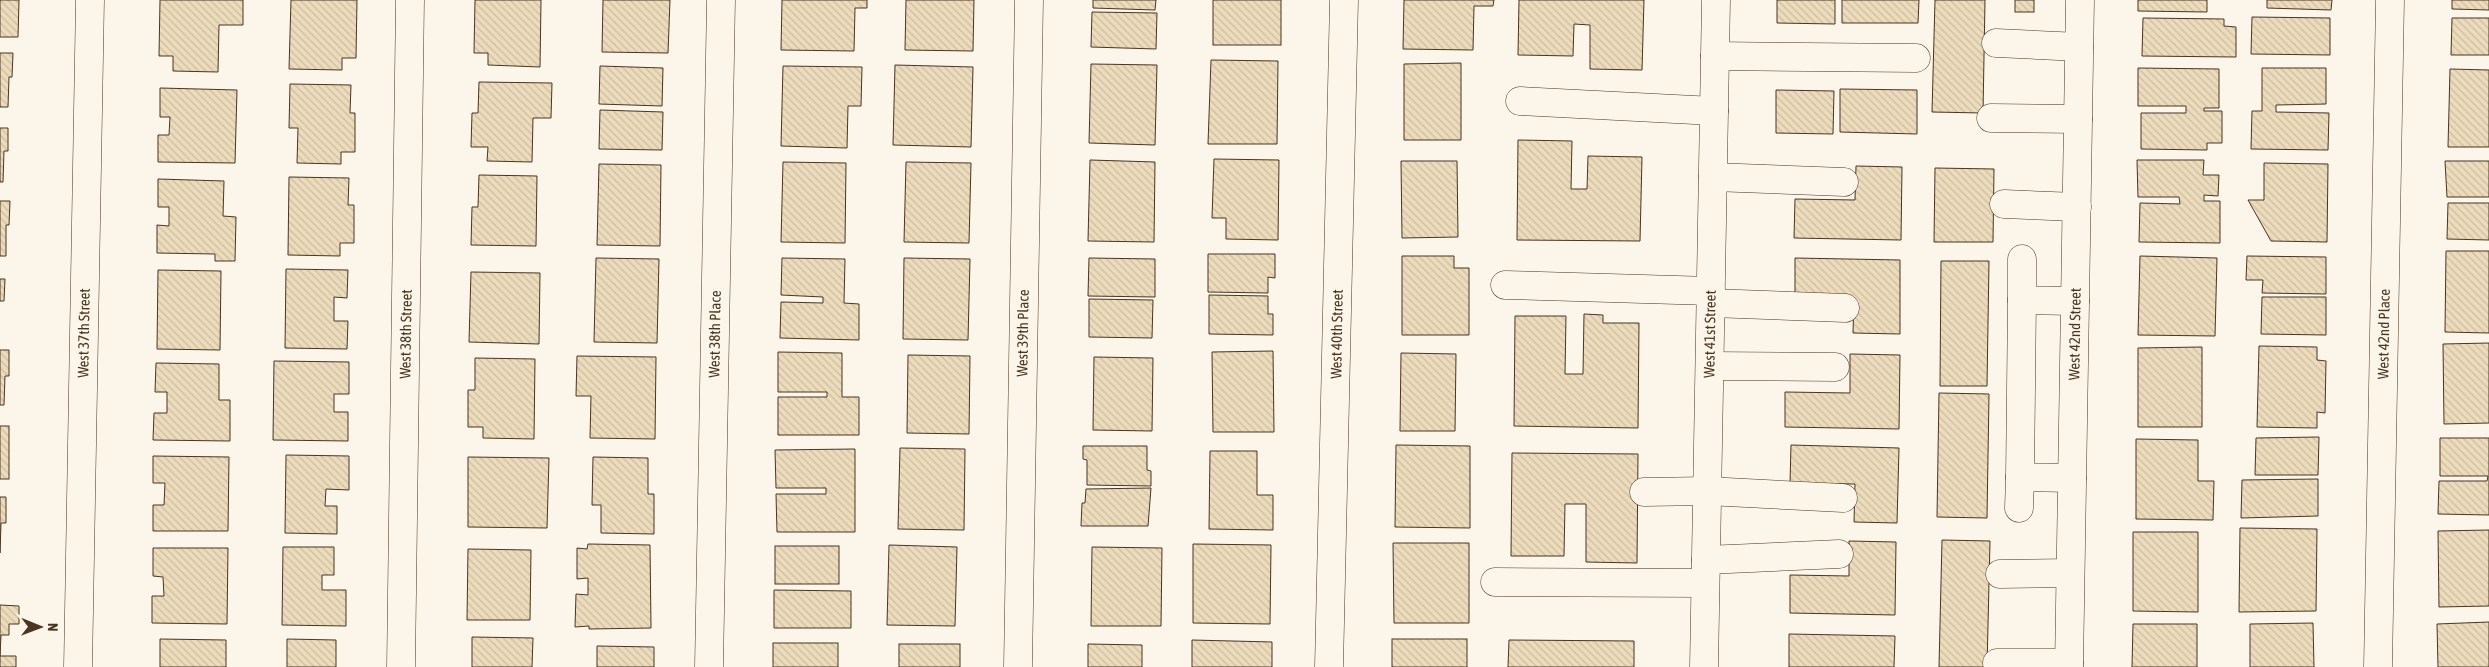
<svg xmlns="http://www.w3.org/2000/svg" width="2489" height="667" font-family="'Asap Condensed',sans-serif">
<defs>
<pattern id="building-back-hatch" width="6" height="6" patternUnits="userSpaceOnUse" patternTransform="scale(1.25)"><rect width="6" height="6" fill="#ecdcbc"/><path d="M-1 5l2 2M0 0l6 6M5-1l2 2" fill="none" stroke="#ccbda1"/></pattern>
</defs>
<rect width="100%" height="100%" fill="#fbf6e9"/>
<g fill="url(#building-back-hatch)" stroke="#4a3520">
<path d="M0,0H19L18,37H0Z"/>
<path d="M160,0H243V25H219L218,72L173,71V56H159Z"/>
<path d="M291,0H357L356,58H342V70L289,69Z"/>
<path d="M475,0H541L540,67L488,65V53H474Z"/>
<path d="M603,0H670L668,53L602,52Z"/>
<path d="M782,0H867V8H855L854,51L781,50Z"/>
<path d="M906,0H974L973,51L905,50Z"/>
<path d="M1093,0H1156L1155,10L1093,8Z"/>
<rect x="1213" y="0" width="68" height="45"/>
<path d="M1404,0H1494L1493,6H1474L1473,50L1403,49Z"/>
<path d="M1519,0H1644L1642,70L1590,69V25L1574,24L1573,56L1518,55Z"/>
<path d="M1777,0H1835V24L1777,23Z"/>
<path d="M1842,0H1919L1918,23H1842Z"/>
<path d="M1935,0H1985L1983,113L1932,112Z"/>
<rect x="2015" y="0" width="19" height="12"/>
<path d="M2138,0H2207V12L2138,11Z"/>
<path d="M2267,0H2332L2331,10L2267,8Z"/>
<path d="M2452,0H2489V10L2452,9Z"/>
<path d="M1092,12L1157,13L1156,49L1091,47Z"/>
<path d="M2252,17L2330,18V55L2251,54Z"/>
<path d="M2143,18L2224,19V26L2236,27V57L2142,56Z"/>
<path d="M2452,18H2489V55H2451Z"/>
<path d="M0,53H13L12,77H9L8,107H0Z"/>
<path d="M1211,60L1278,61L1277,144H1208Z"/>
<path d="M1461,63V140H1404V64Z"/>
<path d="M1091,64L1157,65L1155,145L1089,143Z"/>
<path d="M895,65L973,67L971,147L893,145Z"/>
<path d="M600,66L663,68L662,106L599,104Z"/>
<path d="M783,66L862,67L861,106H848L847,148L781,146Z"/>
<path d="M2138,68L2219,69V108H2204V111H2222V143H2207V150L2141,149V113H2186V106H2138Z"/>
<path d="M2262,68H2326V104L2276,105V112L2329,113L2328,150L2251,149L2252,111H2262Z"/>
<path d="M2450,69L2489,70V147H2448Z"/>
<path d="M479,82L552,83L551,118H533L532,162L487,161L488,147H471L472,113H478Z"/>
<path d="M290,84L351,85L350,113H355V152H341V164L297,163L298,128H289Z"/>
<path d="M160,88L237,90L235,163L158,162V135H169L170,117H160Z"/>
<path d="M1840,89L1917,90V134L1840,132Z"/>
<path d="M1776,90L1834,91L1833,134L1776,133Z"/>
<path d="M600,110L663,112L662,150L599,149Z"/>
<path d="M0,128H8V151H4L3,182H0Z"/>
<path d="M1518,140L1572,141L1571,189H1587L1588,156L1642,157L1640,241L1517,240Z"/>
<path d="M1214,159L1279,160L1278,240L1226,239V218H1212Z"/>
<path d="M1090,160L1155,162L1154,242L1088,241Z"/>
<path d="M2137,160H2204L2203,175H2219L2218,196L2204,195V201H2220V243L2139,242L2140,203L2180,204L2179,197H2138Z"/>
<path d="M1401,161H1457L1458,237L1402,238Z"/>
<path d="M2445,161H2489V197H2447Z"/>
<path d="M783,162L846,163L845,243L781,242Z"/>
<path d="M906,162L971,163L969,243L904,242Z"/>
<path d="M2264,163L2328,164L2327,242L2271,241L2248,200H2264Z"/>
<path d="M599,164L661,165L660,246L597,245Z"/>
<path d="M1856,166L1902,167L1901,240L1794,238L1795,199L1855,200Z"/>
<path d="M1935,168L1994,169L1993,242H1934Z"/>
<path d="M479,175L537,176L536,246L471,245L472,207H478Z"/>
<path d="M289,177L349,178L348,205H354V243H340V256L288,255Z"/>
<path d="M158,179L224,181L223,216L236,217L235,261H215V254L157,253V225L169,226V207H158Z"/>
<path d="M0,201H10L9,225H6V256H0Z"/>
<path d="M2448,203H2489V240L2447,239Z"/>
<path d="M2446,251H2489V333L2445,332Z"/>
<path d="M1208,254H1275V278L1268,277V293L1208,292Z"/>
<path d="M1402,256H1454V268H1469V335H1402Z"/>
<path d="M2140,256L2217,258L2215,336L2138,335Z"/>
<path d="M2247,256L2326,257V294L2262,293L2263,280H2246Z"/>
<path d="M596,258L659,259L657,343L594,342Z"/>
<path d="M782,258L845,259L844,303L859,304V340L780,338L781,302L823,303V297L781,295Z"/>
<path d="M904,258L970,259L968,340L903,339Z"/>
<path d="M1089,258L1155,259V297L1088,296Z"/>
<path d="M1795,258L1900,260V334L1853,333L1854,298L1795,297Z"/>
<path d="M1941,261H1989L1987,386H1940Z"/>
<path d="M286,269L348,270L347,298L334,297V321H348L347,349L285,348Z"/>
<path d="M158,270L221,271L220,350L157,349Z"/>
<path d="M471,272L540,273L539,344L469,342Z"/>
<path d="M0,279H5L4,301H0Z"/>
<path d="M1209,295L1268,296V314H1273V335L1209,334Z"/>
<path d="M2262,297H2326V335L2261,334Z"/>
<path d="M1089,299L1153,300L1152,338L1089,337Z"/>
<path d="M1584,314L1603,315V323H1639L1638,428L1514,426L1515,316H1566L1565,374H1583Z"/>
<path d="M2489,343V423L2444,424L2443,344Z"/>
<path d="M2259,346L2317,347V360L2326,361L2325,413L2317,412V428L2257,427Z"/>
<path d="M2202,347V427H2138V348Z"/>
<path d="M0,350H9V376H5L4,405H0Z"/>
<path d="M1273,351L1274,432H1213L1212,352Z"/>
<path d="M778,352L842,353V397H859V435H778V397H827V392H778Z"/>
<path d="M1401,353L1456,354L1455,431H1400Z"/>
<path d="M1850,354L1900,355L1899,429L1785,427V392L1850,393Z"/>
<path d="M908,355L970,356L969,434L907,433Z"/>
<path d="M577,356L656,357L655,439L590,438L591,396H576Z"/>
<path d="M1094,357L1153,358L1152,431L1093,430Z"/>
<path d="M475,358L535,359L534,439L483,438V427H468V390H475Z"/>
<path d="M274,361L349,362V394H334V412H348V441L273,440Z"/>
<path d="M156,363L219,364V400H230V441L153,440L154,413H167V392H155Z"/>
<path d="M1939,393L1989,394L1987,518L1937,517Z"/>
<rect x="0" y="426" width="9" height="53"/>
<path d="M2319,437L2318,475H2255L2256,438Z"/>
<path d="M2440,438H2489V515L2438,514L2439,481H2487L2488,476H2440Z"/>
<path d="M2136,439L2198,440V481H2214L2213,520L2136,519Z"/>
<path d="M1396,445L1470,446V528L1395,527Z"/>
<path d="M1791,445L1899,448L1897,523L1854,522L1855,484L1790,483Z"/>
<path d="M1083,446H1147V470L1151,471V486L1087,485V460L1083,459Z"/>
<path d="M900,448L965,449L964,530L898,529Z"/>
<path d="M855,449V532H777L776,494H826V488H776L775,450Z"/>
<path d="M1210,451H1257V495H1273V530L1209,529Z"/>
<path d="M1512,453L1638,454L1637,563L1586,562V504H1565L1564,556H1511Z"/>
<path d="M286,455L349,456V490L326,489L325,506H337V534L285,533Z"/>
<path d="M153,456L229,457L228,531H153V505H164L165,483H153Z"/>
<path d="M468,457L549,458L547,528L468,527Z"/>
<path d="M593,457L648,458V494H654V534L601,533V505H592Z"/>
<path d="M2318,479V516L2241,518L2242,480Z"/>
<path d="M1151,488L1148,526H1081L1082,503H1085L1086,489Z"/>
<path d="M0,497H6V523H1L0,553Z"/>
<path d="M2240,528L2317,529L2316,611L2239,612Z"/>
<path d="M2489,530V606L2439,607L2438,531Z"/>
<path d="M2133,532H2198V612L2133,611Z"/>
<path d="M1942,540L1990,541L1987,667H1939Z"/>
<path d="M1849,541L1896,542L1895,615L1790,613V575L1849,576Z"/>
<path d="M1393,543H1469V623H1394Z"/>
<path d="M588,544L650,545L651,628L589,629V626L575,627L576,594L588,595V578L577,579V548L587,549Z"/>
<path d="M1193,544L1271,545L1270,624L1193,623Z"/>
<path d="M889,545L957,547L955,626L887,625Z"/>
<rect x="775" y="546" width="64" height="38"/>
<path d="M283,547H334V575H322V590H346V626L282,625Z"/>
<path d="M1092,547L1162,548L1161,626H1091Z"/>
<path d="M153,548H228L227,624L152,623V596H164L163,577L153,576Z"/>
<path d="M468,549L531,550L530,620H467Z"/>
<path d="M774,590L851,591V628H774Z"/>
<path d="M0,605L19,606V624H9V635H1L0,656H16V667H0Z"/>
<path d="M2489,622V667H2438L2437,624Z"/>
<path d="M2313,623L2314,667H2250V624Z"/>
<path d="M2133,624H2197V667H2132Z"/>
<path d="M1789,634L1895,636L1894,667H1789Z"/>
<path d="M472,637L533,638L532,667H472Z"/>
<path d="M160,639L226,640V667H160Z"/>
<path d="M287,639L336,640V667H287Z"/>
<rect x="1392" y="639" width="75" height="28"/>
<path d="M1192,640L1272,642V667H1192Z"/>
<path d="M1509,640L1634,641V667H1508Z"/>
<rect x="773" y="643" width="65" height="24"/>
<rect x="899" y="644" width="61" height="23"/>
<path d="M1088,644L1142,645V667H1088Z"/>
<path d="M597,646L654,647V667H597Z"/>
</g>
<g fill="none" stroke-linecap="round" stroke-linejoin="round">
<g stroke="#4a3520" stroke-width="29">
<g id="minor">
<path d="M1996,43L2079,47"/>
<path d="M1715,56L1916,58"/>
<path d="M1520,101L1714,111"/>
<path d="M1991,118L2078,119"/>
<path d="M1713,177L1844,182"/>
<path d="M2004,204L2077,207"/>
<path d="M2022,259V300L2075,301"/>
<path d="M1505,285L1711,291"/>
<path d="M2022,300L2020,477L2072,478"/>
<path d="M1711,303L1845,308"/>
<path d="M1710,366L1835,367"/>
<path d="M1644,492L1707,491L1843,498"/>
<path d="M2019,508L2020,477"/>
<path d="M1706,560L1839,554"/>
<path d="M2000,574L2070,573"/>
<path d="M1495,582L1705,583"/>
<path d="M1997,663H2069"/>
<path d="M78,667L90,0"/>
<path d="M401,667L410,0"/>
<path d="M709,667L721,0"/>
<path d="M1018,667L1029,0"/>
<path d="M1329,667L1344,0"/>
<path d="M1704,667L1716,0"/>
<path d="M2069,667L2080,0"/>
<path d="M2378,667L2390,0"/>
</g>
</g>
<use href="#minor" stroke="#fbf6e9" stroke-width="28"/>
</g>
<g text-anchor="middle" stroke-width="4" stroke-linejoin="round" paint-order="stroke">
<g font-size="15" fill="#4a3520" stroke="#fbf6e9">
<text transform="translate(84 333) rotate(-89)" y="5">West 37th Street</text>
<text transform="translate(1023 333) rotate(-89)" y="5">West 39th Place</text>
<text transform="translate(406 334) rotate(-89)" y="5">West 38th Street</text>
<text transform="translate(715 334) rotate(-89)" y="5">West 38th Place</text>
<text transform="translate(1337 334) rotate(-89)" y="5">West 40th Street</text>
<text transform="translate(1710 334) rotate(-89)" y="5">West 41st Street</text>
<text transform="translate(2075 334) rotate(-89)" y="5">West 42nd Street</text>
<text transform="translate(2384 334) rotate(-89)" y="5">West 42nd Place</text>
</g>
</g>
<g transform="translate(40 627) rotate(91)" stroke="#fbf6e9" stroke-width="4" paint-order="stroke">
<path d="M0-4L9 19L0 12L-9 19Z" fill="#4a3520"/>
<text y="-8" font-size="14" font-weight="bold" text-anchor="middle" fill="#4a3520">N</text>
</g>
</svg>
